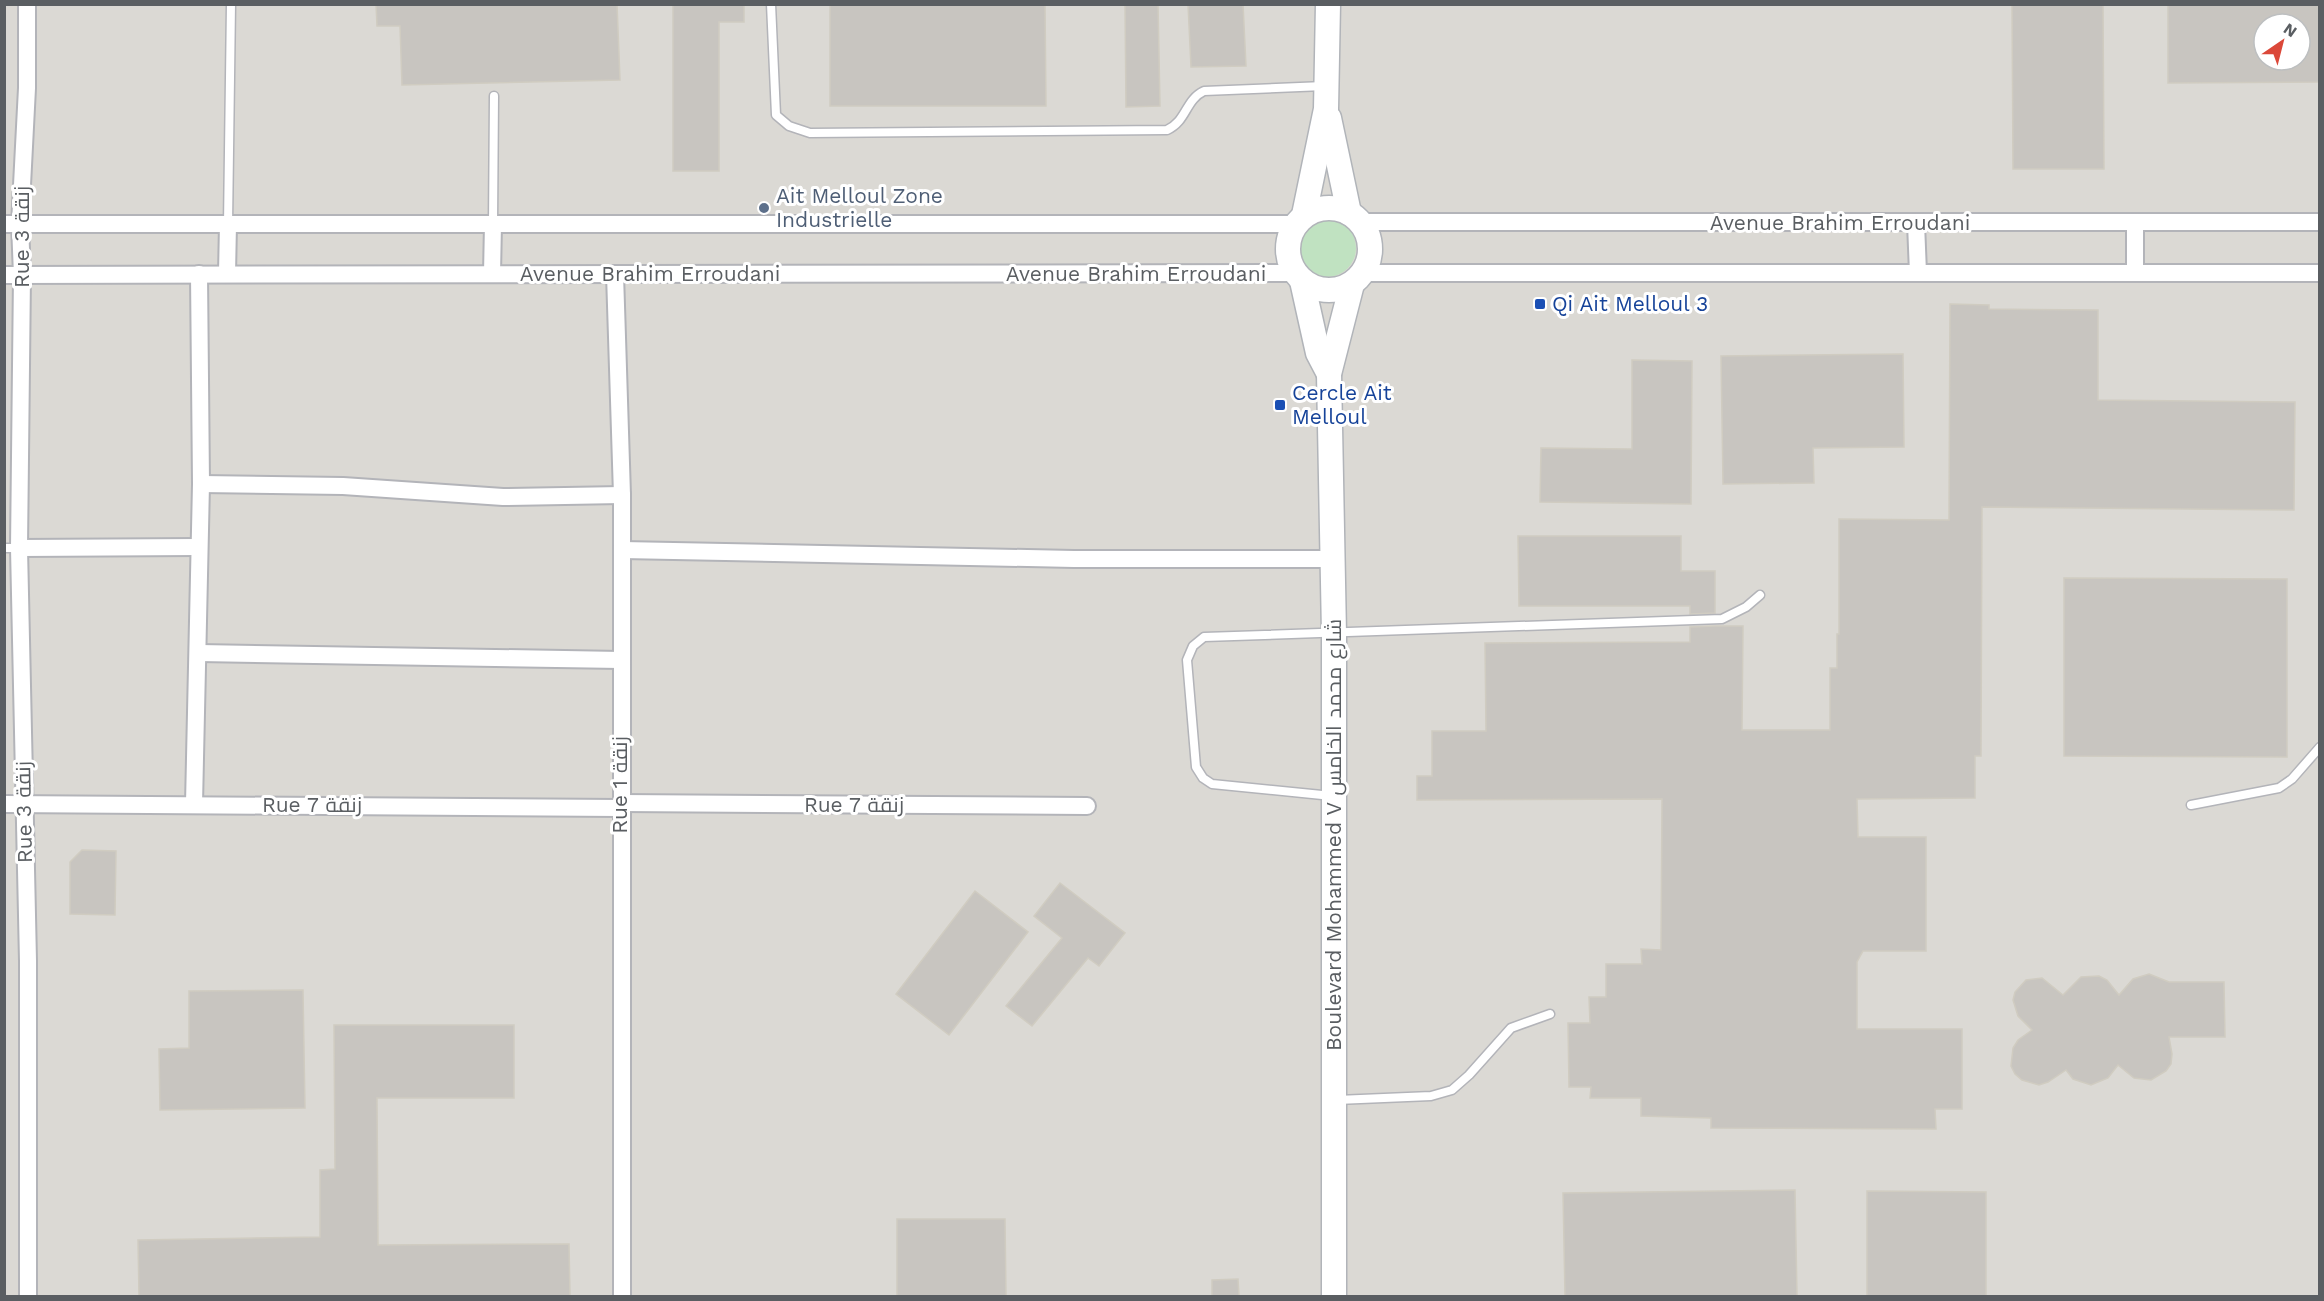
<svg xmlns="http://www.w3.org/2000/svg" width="2324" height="1301" font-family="'Work Sans',Cairo,sans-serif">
<rect width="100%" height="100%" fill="#eceae2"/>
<path fill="#dbd9d4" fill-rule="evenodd" d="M5,5H2319V1296H5ZM2264,24H2300V60H2264Z"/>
<circle fill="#c0e2c1" cx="1327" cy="248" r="29"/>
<g fill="#c8c5c0" stroke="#d0ccc1" stroke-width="1.5" fill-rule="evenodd">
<path d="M376,4H617L620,80L402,85L400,26H377Z"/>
<path d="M673,4H744V22H719V171H673Z"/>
<path d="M830,4H1045L1046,106H830Z"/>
<path d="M1125,4H1158L1160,106L1126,107Z"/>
<path d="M1188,4H1243L1246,66L1191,67Z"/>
<path d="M2012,4H2103L2104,169H2013Z"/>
<path d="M2168,4H2319V82L2168,83ZM2264,24H2300V60H2264Z"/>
<path d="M1950,304L1989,305V309L2098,310V400L2295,402L2294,510L1982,507L1981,756H1975V798L1857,799L1858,837H1926V951H1863L1857,962V1029H1962V1109H1935L1936,1129L1711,1128V1118L1641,1116V1098H1590L1591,1087H1569L1568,1023H1590L1589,997H1606V964H1642L1641,949L1661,950L1662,799L1417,800V776H1432V731H1486L1485,643L1690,642V627L1715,626H1743L1742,730H1830V668H1837V634H1839V519L1949,520Z"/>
<path d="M1903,354L1904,447L1813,448L1814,483L1723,484L1721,356Z"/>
<path d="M1632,360L1692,361L1691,504L1540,502L1541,448L1632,449Z"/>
<path d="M1518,536H1681V571H1715V613L1690,614V606H1519Z"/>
<path d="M2064,578L2287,579V757L2064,756Z"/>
<path d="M82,850L116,851L115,915L70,914V862Z"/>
<path d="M1060,883L1125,933L1099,966L1088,958L1032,1026L1006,1006L1062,938L1034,916Z"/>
<path d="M975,891L1028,932L949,1035L896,994Z"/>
<path d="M2149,974L2169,982H2224L2225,1037H2169L2172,1054L2171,1064L2166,1071L2151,1080L2134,1078L2118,1065L2108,1078L2091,1085L2073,1079L2066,1070L2048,1082L2039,1085L2022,1080L2015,1074L2011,1066L2013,1048L2018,1040L2032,1030L2018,1016L2013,1000L2015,992L2026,980L2042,978L2063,995L2081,977L2099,976L2107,980L2119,995L2133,979Z"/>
<path d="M303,990L305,1108L160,1110L159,1049L189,1048V991Z"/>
<path d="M334,1025H514V1098H377L378,1245L569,1244L570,1296H139L138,1240L320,1237V1170L335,1169Z"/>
<path d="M1795,1190L1797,1296H1565L1563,1193Z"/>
<path d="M1867,1191L1986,1192V1296H1867Z"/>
<path d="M897,1219H1005L1006,1296H897Z"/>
<path d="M1238,1279L1239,1296H1212V1280Z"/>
</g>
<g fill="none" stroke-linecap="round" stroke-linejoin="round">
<g stroke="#b3b4b9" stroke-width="11">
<g id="service">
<path d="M771,4L776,115L789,126L810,133L1167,130C1187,121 1185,100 1204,91L1324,86"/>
<path d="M228,224L231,4"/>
<path d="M493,224L494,96"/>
<path d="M4,548H19"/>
<path d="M1332,796L1212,784L1203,778L1196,767L1187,660L1193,646L1204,637L1722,619L1746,607L1760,595"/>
<path d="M2191,805L2279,788L2292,779L2320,747"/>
<path d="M1337,1100L1431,1096L1452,1090L1469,1075L1511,1028L1550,1014"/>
</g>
</g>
<g stroke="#b3b4b9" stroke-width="20">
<g id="minor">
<path d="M27,4V88L20,224L22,275L19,548L28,961V1296"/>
<path d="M1361,222H2320"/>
<path d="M1916,223L1918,273"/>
<path d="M2135,223V273"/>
<path d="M4,224H1295"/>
<path d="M1363,273H2320"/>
<path d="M227,274L228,224"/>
<path d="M492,274L493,224"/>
<path d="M615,274L622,495V1296"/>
<path d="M4,275L1295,273"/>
<path d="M201,484L343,486L503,497L622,495"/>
<path d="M19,548L198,547"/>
<path d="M622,550L1074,559H1332"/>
<path d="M199,653L621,660"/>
<path d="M621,803L1087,806"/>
<path d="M4,804L620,808"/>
<path d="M194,804L201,484L199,274"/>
</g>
</g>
<g stroke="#b1b4b9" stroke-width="27">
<g id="secondary">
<path d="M1329,118L1349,213"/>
<circle cx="1329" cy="249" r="41"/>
<path d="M1304,215L1326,109L1328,4"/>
<path d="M1302,281L1318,353L1329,374"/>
<path d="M1334,1296V634L1329,374L1352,284"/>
</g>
</g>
<use href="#service" stroke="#fff" stroke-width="8"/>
<use href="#minor" stroke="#fff" stroke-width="16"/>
<use href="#secondary" stroke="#fff" stroke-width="24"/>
</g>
<circle fill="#5c6f8a" stroke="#fff" stroke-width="2" cx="764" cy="208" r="6"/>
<g fill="#1a4fb4" stroke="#fff" stroke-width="2">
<rect x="1534" y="298" width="12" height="12" rx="3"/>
<rect x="1274" y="399" width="12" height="12" rx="3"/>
</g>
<g text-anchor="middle" stroke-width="6" stroke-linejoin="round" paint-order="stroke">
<g font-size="21" fill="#4e5e75" stroke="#fff" text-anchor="start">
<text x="776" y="203">Ait Melloul Zone<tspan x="776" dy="24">Industrielle</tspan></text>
</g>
<g font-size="21" fill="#5a5e62" stroke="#fff">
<text x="1840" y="230">Avenue Brahim Erroudani</text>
<text transform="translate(22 237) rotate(-90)" y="7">Rue 3 زنقة</text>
<text x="650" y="281">Avenue Brahim Erroudani</text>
<text x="1136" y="281">Avenue Brahim Erroudani</text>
<text transform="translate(620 785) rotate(-90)" y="7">Rue 1 زنقة</text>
<text x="312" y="812">Rue 7 زنقة</text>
<text x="854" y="812">Rue 7 زنقة</text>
<text transform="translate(24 812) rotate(-91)" y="7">Rue 3 زنقة</text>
<text transform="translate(1334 835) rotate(-90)" y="7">Boulevard Mohammed V شارع محمد الخامس</text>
</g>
<g font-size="21" fill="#164399" stroke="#fff" text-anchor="start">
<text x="1552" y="311">Qi Ait Melloul 3</text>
<text x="1292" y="400">Cercle Ait<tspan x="1292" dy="24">Melloul</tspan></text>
</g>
</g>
<rect width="2324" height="1301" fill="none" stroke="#5a5e62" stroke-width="12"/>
<g transform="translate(2282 42) rotate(35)"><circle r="28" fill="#ffffff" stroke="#bdbfc0" stroke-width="1.5"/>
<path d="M0-4.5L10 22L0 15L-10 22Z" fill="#db4839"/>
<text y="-9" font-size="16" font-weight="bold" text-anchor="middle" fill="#5a5e62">N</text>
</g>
</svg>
